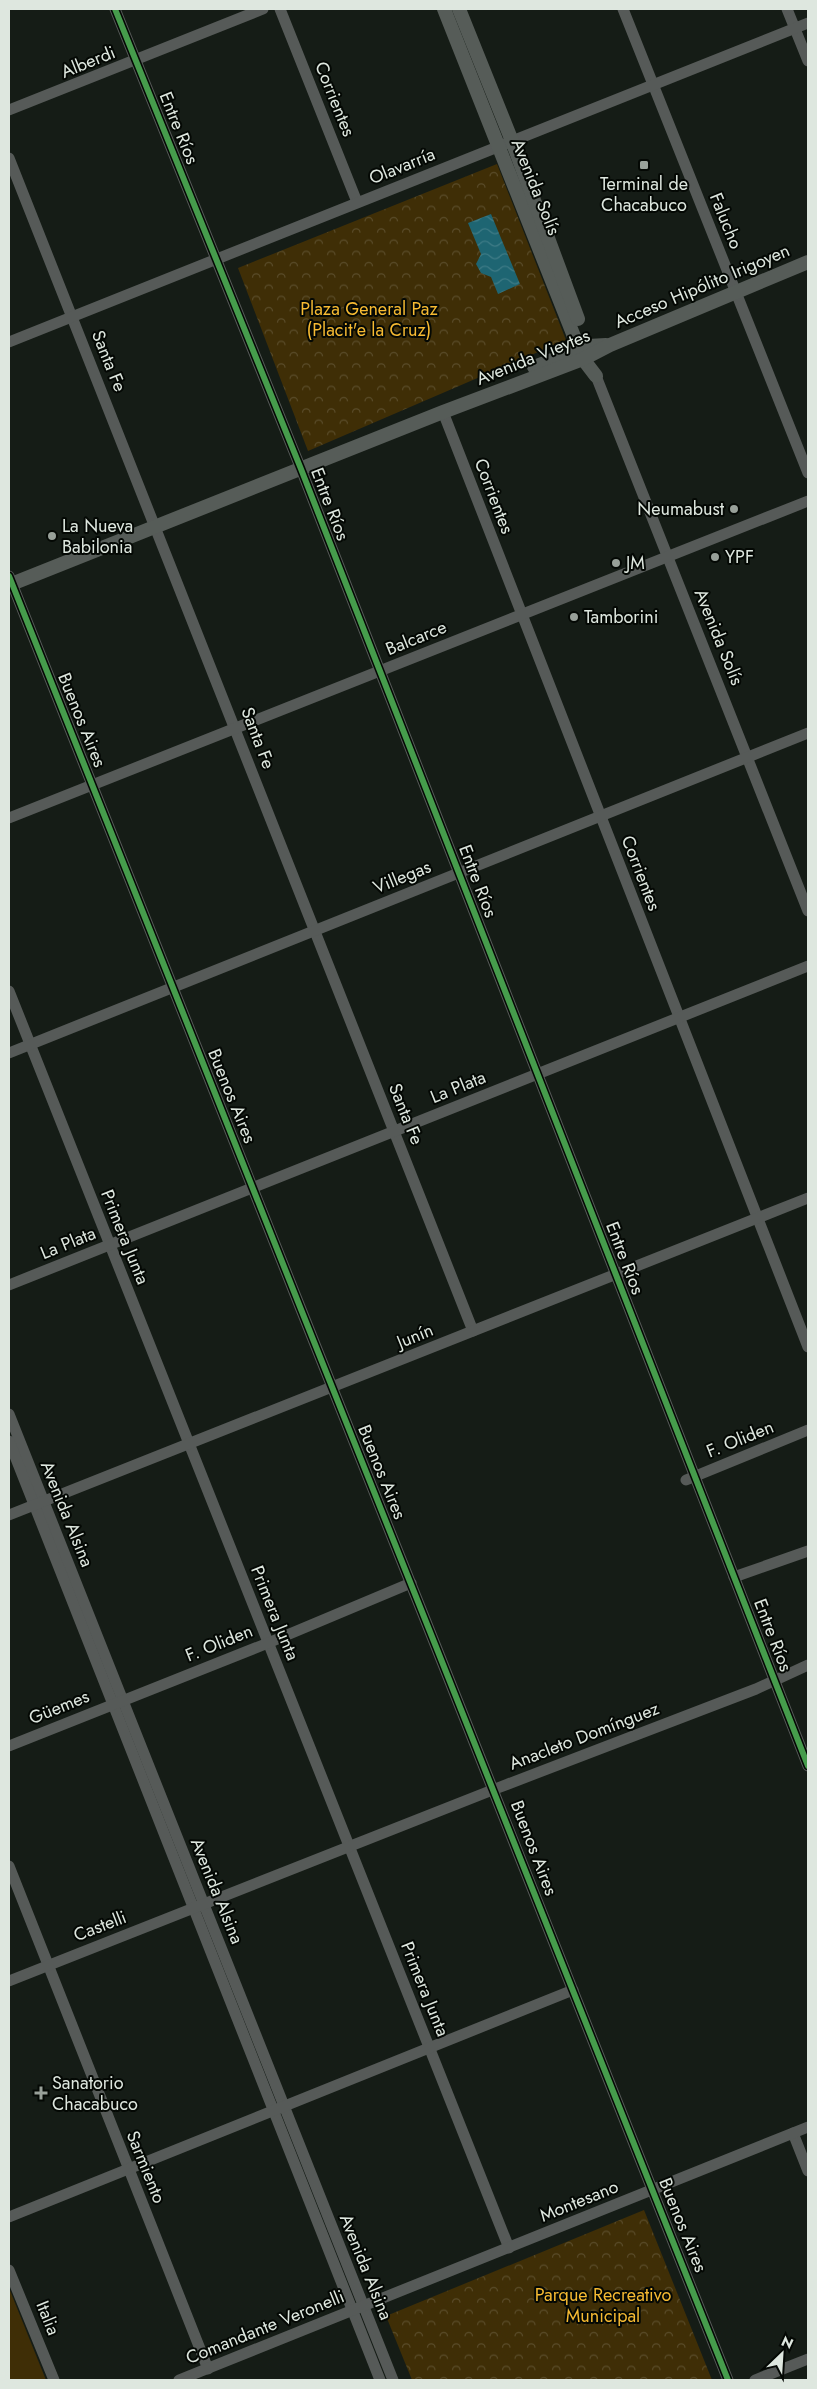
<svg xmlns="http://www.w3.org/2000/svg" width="817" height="2389" font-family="Jost,sans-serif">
<defs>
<pattern id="park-crowns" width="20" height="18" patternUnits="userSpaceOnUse" patternTransform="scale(1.25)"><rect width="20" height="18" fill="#3f2e06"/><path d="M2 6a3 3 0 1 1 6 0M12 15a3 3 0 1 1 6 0" fill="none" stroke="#5a4c2a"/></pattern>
<pattern id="water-waves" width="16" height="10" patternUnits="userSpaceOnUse" patternTransform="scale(1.25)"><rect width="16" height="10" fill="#1e6572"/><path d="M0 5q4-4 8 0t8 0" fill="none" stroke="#3e7b86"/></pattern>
</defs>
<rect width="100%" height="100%" fill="#151c16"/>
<g fill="url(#park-crowns)">
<path d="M497,164L566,340L308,451L238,268Z"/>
<path d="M644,2210L712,2380H412L386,2316Z"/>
</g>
<path fill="#3f2e06" d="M9,2288L46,2380H9Z"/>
<path fill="url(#water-waves)" d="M491,214L520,284L498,294L491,277L481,273L476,264L481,254L468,223Z"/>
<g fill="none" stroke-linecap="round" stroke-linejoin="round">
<g stroke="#565a58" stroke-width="11">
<path d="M115,9L301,469L808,1766"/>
<path d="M280,9L357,202"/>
<path d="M623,9L808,473"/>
<path d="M787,9L808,61"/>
<path d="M9,110L263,9"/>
<path d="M9,158L473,1331"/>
<path d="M9,342L808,23"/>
<path d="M596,376L808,911"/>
<path d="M443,412L808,1347"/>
<path d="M9,576C247,1178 490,1778 728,2380"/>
<path d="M9,818L808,501"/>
<path d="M9,991L509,2248"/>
<path d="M9,1053L808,733"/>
<path d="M9,1285L808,966"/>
<path d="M9,1414L393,2380"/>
<path d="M9,1441L380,2380"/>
<path d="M686,1480L808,1430"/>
<path d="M9,1515L808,1198"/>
<path d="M734,1577L808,1551"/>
<path d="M9,1746L268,1643L411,1583"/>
<path d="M9,1866L208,2369"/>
<path d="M9,1981L495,1789L756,1689L808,1665"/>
<path d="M793,2133L808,2171"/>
<path d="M9,2217L573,1990"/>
<path d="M9,2270L54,2380"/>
<path d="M179,2380L808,2127"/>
<path d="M755,2380L808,2359"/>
</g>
<g stroke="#565c58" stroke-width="14">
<path d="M444,9L583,359L596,376"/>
<path d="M459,9L512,141L578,319"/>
<path d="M534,367L588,346L606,345"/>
<path d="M9,585L443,412L583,359L610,345L808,262"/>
</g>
<g stroke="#040804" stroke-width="9">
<g id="cycleway">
<path d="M115,9L301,469L808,1766"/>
<path d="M9,576C247,1178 490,1778 728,2380"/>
</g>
</g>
<use href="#cycleway" stroke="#469c4c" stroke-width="6"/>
</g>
<g fill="#98a099" stroke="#040804" stroke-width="2">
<rect x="639" y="160" width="10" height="10" rx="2.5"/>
<circle cx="734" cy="509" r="5"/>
<circle cx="52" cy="536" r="5"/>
<circle cx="715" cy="557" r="5"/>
<circle cx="616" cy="563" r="5"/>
<circle cx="574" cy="617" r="5"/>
<path d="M38.5 2085.5h5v5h5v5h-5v5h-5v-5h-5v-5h5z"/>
</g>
<g text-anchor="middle" stroke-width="4" stroke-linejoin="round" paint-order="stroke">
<g font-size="18" fill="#dee7df" stroke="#040804">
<text transform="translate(88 62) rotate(-22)" y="6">Alberdi</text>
<text transform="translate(335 99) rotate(68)" y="6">Corrientes</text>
<text transform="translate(179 128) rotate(68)" y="6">Entre Ríos</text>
<text transform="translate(402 166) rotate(-22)" y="6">Olavarría</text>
<text transform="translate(536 187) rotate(68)" y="6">Avenida Solís</text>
<text transform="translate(726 221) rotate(68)" y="6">Falucho</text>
<text transform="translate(702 286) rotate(-23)" y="6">Acceso Hipólito Irigoyen</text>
<text transform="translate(533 357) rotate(-22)" y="6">Avenida Vieytes</text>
<text transform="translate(109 361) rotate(68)" y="6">Santa Fe</text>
<text transform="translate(494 496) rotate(69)" y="6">Corrientes</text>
<text transform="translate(330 504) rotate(69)" y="6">Entre Ríos</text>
<text transform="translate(719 637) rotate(68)" y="6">Avenida Solís</text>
<text transform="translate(416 638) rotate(-22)" y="6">Balcarce</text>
<text transform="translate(82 720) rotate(68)" y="6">Buenos Aires</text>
<text transform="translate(258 738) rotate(69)" y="6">Santa Fe</text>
<text transform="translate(641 873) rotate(69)" y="6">Corrientes</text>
<text transform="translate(402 877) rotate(-22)" y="6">Villegas</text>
<text transform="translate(478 881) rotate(69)" y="6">Entre Ríos</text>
<text transform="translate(458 1087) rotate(-22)" y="6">La Plata</text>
<text transform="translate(232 1096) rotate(68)" y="6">Buenos Aires</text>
<text transform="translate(406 1114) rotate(68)" y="6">Santa Fe</text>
<text transform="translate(125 1237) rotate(68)" y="6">Primera Junta</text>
<text transform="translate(68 1243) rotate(-22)" y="6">La Plata</text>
<text transform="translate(625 1258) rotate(69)" y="6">Entre Ríos</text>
<text transform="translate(415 1336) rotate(-22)" y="6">Junín</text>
<text transform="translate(740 1439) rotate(-22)" y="6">F. Oliden</text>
<text transform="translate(382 1472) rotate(68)" y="6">Buenos Aires</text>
<text transform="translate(67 1514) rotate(68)" y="6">Avenida Alsina</text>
<text transform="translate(275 1613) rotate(68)" y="6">Primera Junta</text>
<text transform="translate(773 1635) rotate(69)" y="6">Entre Ríos</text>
<text transform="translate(219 1643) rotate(-22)" y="6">F. Oliden</text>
<text transform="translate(59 1707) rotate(-22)" y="6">Güemes</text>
<text transform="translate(584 1736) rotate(-21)" y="6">Anacleto Domínguez</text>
<text transform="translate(534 1848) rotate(69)" y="6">Buenos Aires</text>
<text transform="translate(217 1891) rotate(68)" y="6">Avenida Alsina</text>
<text transform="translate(100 1926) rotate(-21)" y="6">Castelli</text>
<text transform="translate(425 1989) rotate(68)" y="6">Primera Junta</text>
<text transform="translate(146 2167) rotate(68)" y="6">Sarmiento</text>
<text transform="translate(579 2201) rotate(-22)" y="6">Montesano</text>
<text transform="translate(683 2225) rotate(68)" y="6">Buenos Aires</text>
<text transform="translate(366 2267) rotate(68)" y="6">Avenida Alsina</text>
<text transform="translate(48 2318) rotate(68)" y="6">Italia</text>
<text transform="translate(265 2327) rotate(-22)" y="6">Comandante Veronelli</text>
</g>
<g font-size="18" fill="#dee7df" stroke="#040804" text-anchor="start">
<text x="644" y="190" text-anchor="middle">Terminal de<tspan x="644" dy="21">Chacabuco</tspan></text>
<text x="724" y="515" text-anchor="end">Neumabust</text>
<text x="62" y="532">La Nueva<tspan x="62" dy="21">Babilonia</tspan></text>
<text x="725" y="563">YPF</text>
<text x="626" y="569">JM</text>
<text x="584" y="623">Tamborini</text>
<text x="52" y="2089">Sanatorio<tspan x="52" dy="21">Chacabuco</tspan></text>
</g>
<g font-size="18" fill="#f6ba32" stroke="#040804">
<text x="369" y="315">Plaza General Paz<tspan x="369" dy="21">(Placit'e la Cruz)</tspan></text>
<text x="603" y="2301">Parque Recreativo<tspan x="603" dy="21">Municipal</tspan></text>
</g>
</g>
<rect width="817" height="2389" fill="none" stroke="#dee7df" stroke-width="20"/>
<g transform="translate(782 2354) rotate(25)" stroke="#040804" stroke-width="4" paint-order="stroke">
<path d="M0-4L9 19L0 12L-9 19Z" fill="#dee7df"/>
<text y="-8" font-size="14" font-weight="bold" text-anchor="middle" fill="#dee7df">N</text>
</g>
</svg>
